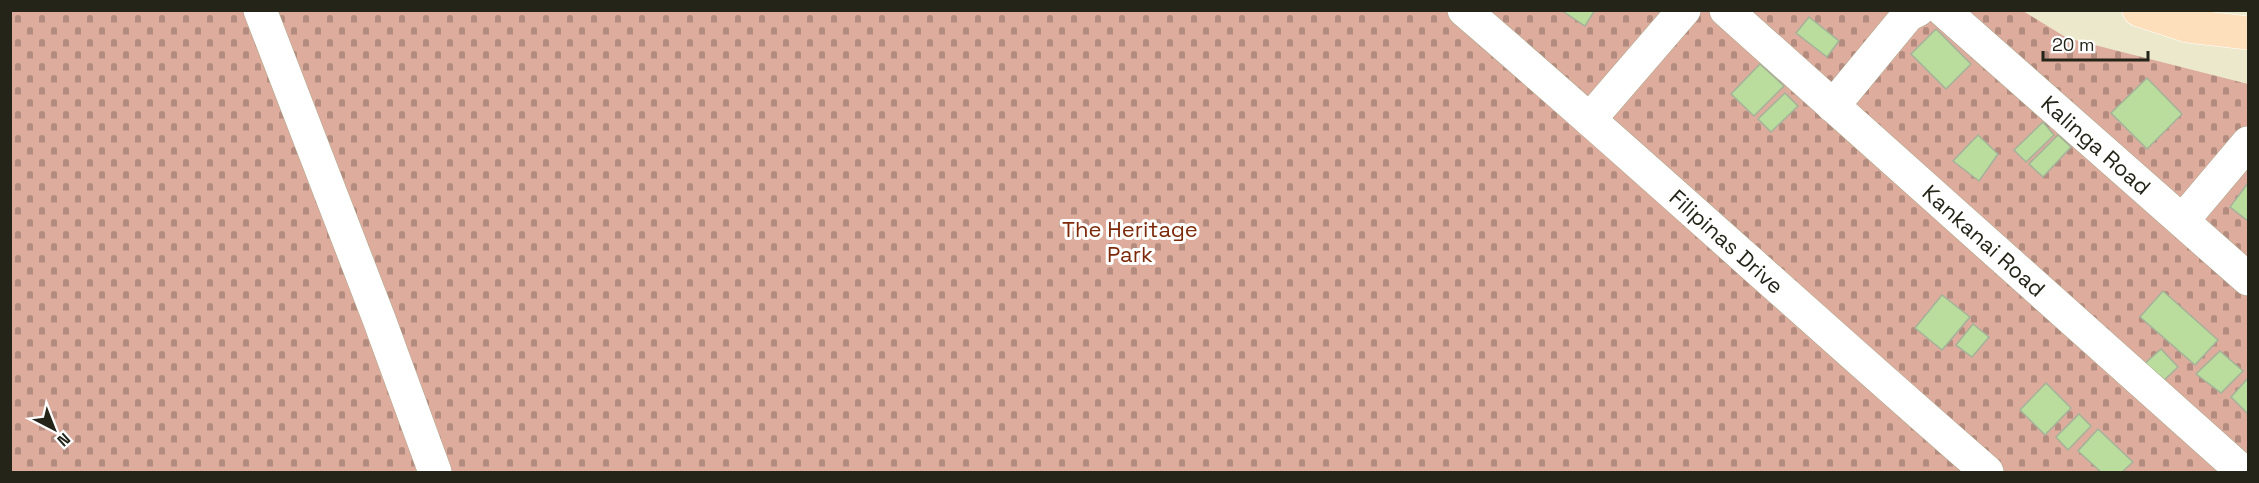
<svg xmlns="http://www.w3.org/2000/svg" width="2259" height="483" font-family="'Space Grotesk',sans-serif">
<defs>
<pattern id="cemetery-stones" width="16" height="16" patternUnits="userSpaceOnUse" patternTransform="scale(1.5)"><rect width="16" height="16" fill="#ddac9d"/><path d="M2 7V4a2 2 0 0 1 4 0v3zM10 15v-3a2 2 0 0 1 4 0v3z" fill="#b38c7f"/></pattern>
</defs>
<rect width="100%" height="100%" fill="#ece8cb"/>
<path fill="url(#cemetery-stones)" d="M10,11H2023L2067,38L2248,84V472H11Z"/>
<g fill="#badd9d" stroke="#a4b29a" stroke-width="1.5">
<path d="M1565,10H1595L1585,26L1564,12Z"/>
<path d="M1809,17L1839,41L1827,57L1796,33Z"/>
<path d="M1936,29L1971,64L1946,89L1911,54Z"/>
<path d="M1760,64L1784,86L1754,116L1731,94Z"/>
<path d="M2147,78L2182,114L2147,149L2111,113Z"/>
<path d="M1785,93L1798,106L1771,132L1758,119Z"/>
<path d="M2043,122L2054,135L2026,162L2014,150Z"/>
<path d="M1978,135L1998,154L1979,181L1953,161Z"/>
<path d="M2058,135L2071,147L2043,177L2029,164Z"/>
<path d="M2248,183V221L2230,207Z"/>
<path d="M2163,291L2218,340L2195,365L2140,317Z"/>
<path d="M1942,295L1970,317L1942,350L1915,328Z"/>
<path d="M1973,324L1989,337L1972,357L1956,345Z"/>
<path d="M2161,349L2178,367L2160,384L2142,366Z"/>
<path d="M2220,351L2243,371L2221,393L2196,374Z"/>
<path d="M2248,378V414L2231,397Z"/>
<path d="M2046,383L2071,408L2045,435L2020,410Z"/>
<path d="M2079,414L2091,426L2068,450L2056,437Z"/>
<path d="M2098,429L2133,462L2122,472H2101L2078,451Z"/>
</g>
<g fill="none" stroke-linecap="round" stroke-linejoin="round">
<g stroke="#aba78c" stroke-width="34">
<g id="minor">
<path d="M260,10L379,319L435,472"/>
<path id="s1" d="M1464,10C1641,162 1812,320 1987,472"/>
<path id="s2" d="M1726,10L2243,472"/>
<path id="s3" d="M1943,10L2248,279"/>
<path d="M1833,106L1908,15L1918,10"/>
<path d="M1590,119L1684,10"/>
<path d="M2183,220L2248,143"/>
</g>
</g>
<g stroke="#fff" stroke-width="34">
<path id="major" d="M2139,10L2188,26L2248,33"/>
</g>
<use href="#minor" stroke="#fff" stroke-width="33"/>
<use href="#major" stroke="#fedfbb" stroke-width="33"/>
</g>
<g text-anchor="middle" stroke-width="6" stroke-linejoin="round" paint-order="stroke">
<g font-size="22" fill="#252419" stroke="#fff">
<text dy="8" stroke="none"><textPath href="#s3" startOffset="204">Kalinga Road</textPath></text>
<text dy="8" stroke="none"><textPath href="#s1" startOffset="350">Filipinas Drive</textPath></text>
<text dy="8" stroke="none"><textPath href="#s2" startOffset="346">Kankanai Road</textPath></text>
</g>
<g font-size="22" fill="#7d2909" stroke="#fff">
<text x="1130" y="237">The Heritage<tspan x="1130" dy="25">Park</tspan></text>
</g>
</g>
<rect width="2259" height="483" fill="none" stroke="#252419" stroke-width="24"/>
<g transform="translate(54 429) rotate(138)" stroke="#ffffff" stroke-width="4.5" paint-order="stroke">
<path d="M0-4.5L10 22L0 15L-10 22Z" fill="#252419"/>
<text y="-9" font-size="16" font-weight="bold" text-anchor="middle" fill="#252419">N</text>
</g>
<path d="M2043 51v9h105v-9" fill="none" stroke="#252419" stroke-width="3"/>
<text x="2052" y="51" font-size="18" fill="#252419" stroke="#ffffff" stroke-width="4.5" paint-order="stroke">20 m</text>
</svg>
